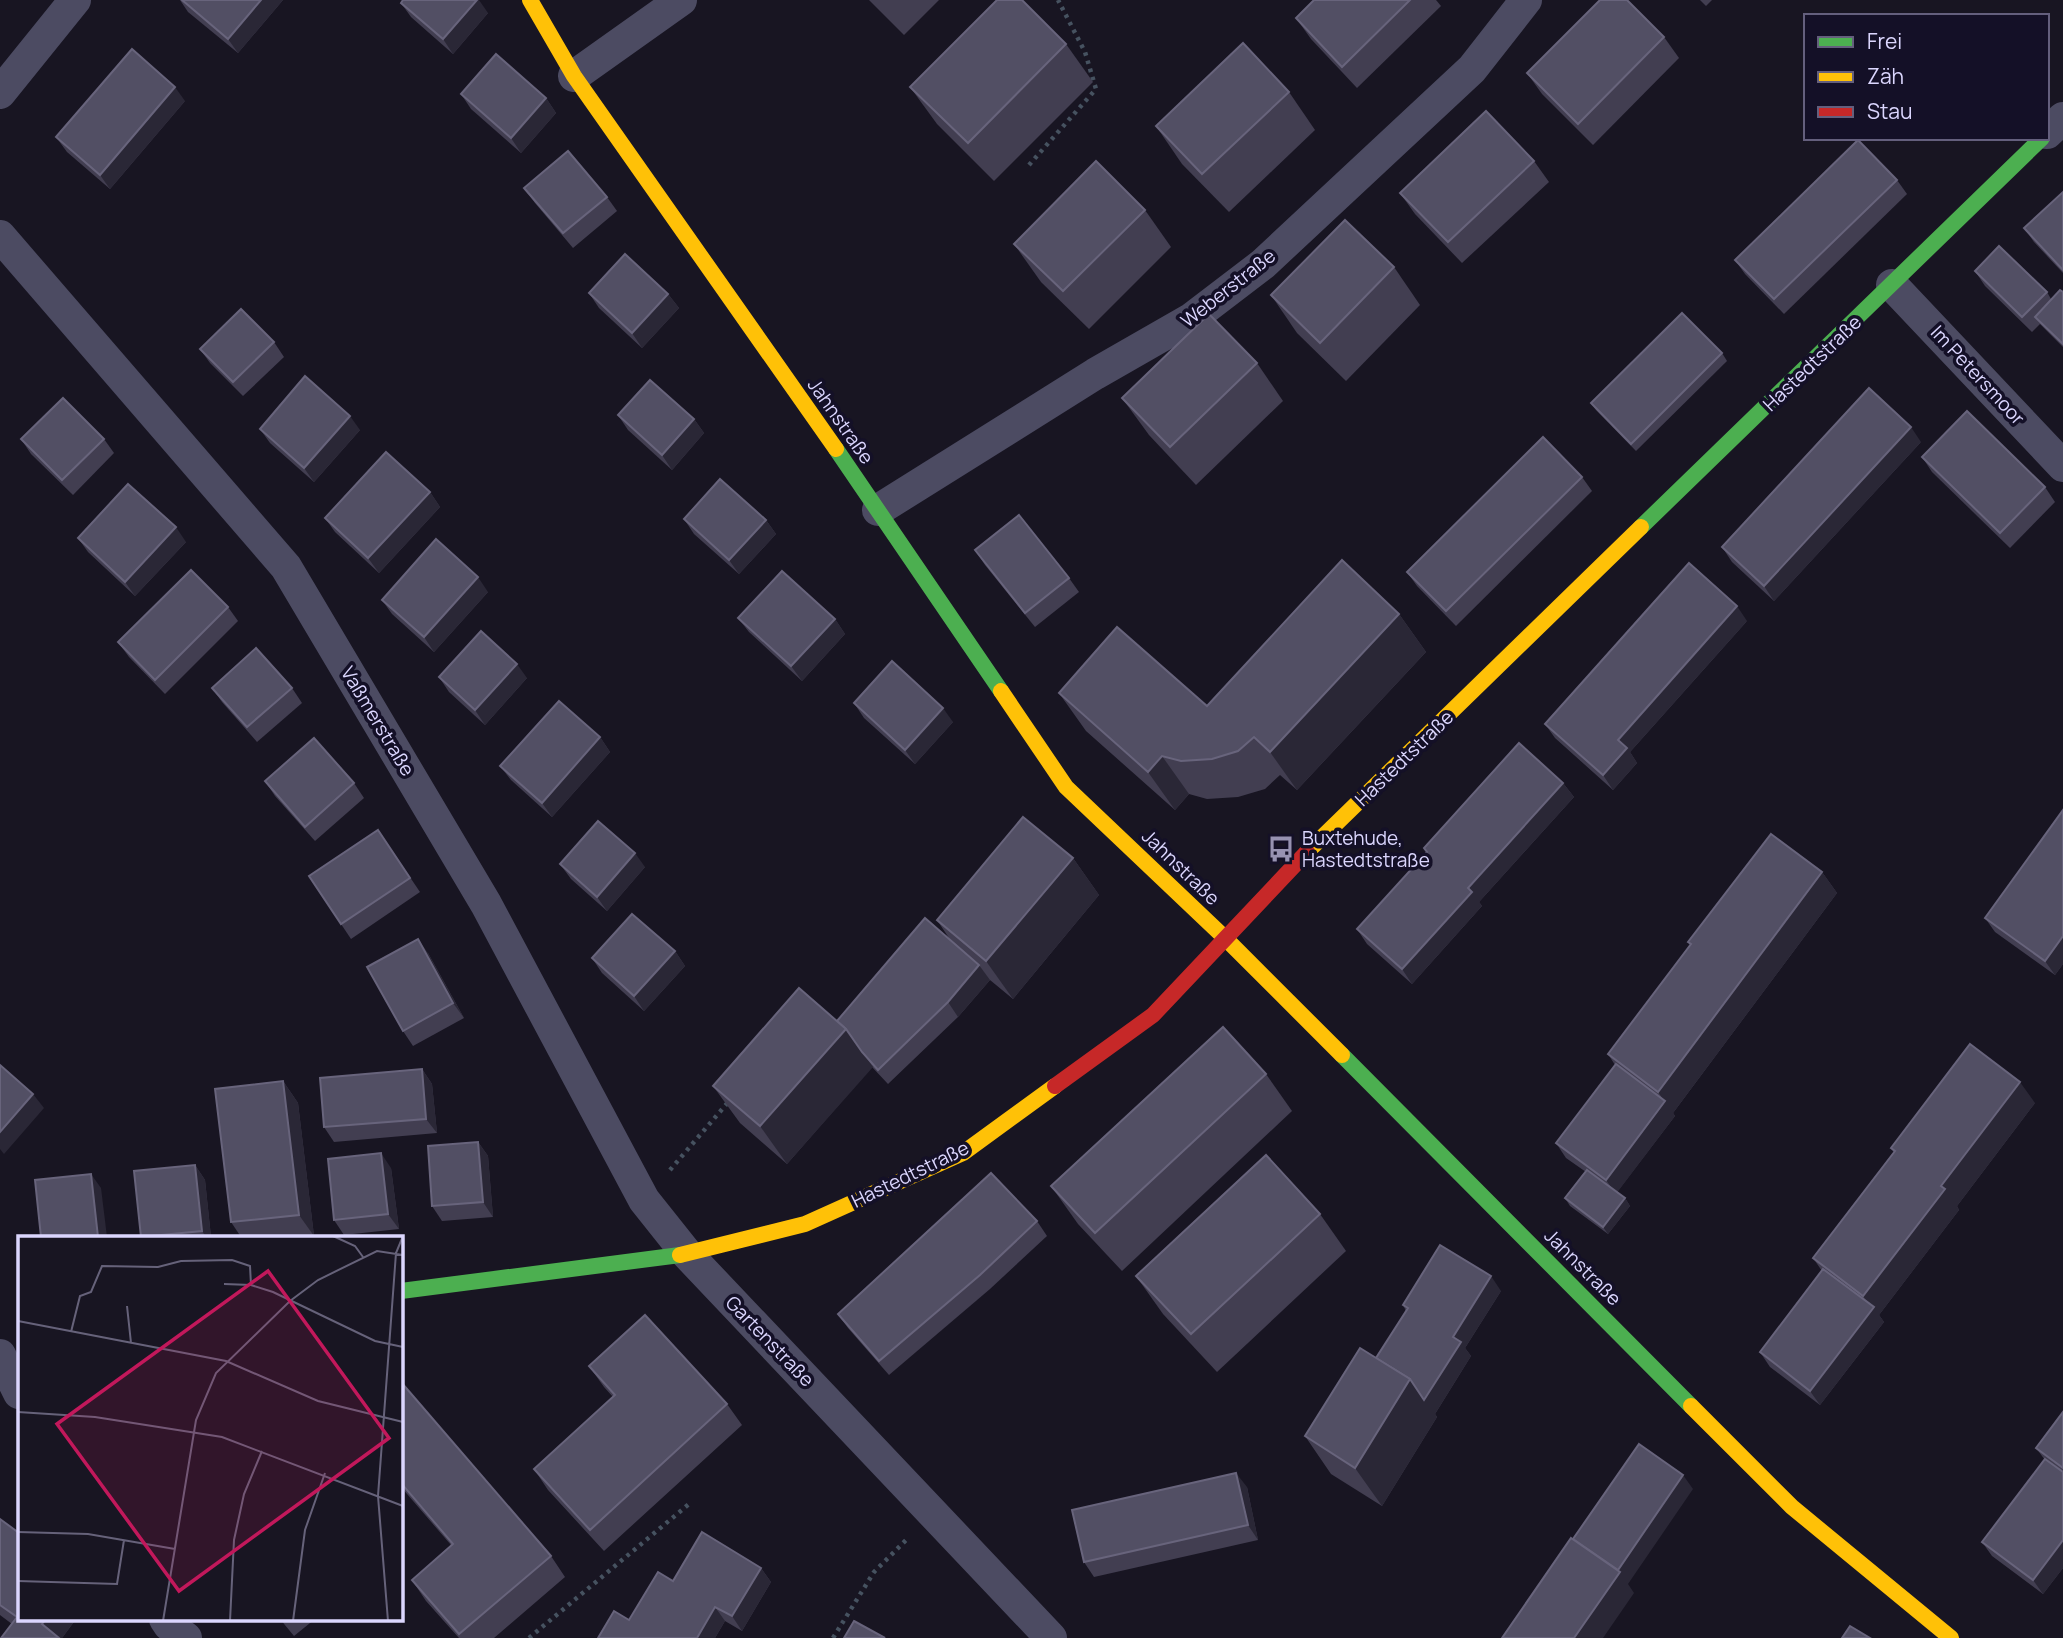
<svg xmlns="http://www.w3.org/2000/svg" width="2063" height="1638" font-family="Manrope,sans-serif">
<rect width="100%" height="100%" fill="#181522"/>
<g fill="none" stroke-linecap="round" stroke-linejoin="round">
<g stroke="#465260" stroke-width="4.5" stroke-dasharray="3.5 5" stroke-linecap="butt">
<path d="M1029,165L1096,89L1085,52L1058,0"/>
<path d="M670,1170L730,1100"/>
<path d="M529,1638L689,1504"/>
<path d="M833,1638L874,1572L908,1538"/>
</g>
<g stroke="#4c4b62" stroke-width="32">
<path d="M574,76L681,0"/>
<path d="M0,93L75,0"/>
<path d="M2047,133L2063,118"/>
<path d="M0,236L286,567L486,904L644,1200L687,1254L1051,1638"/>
<path d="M1892,285L2063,466"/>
<path d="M878,510L1095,374L1191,319L1263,264L1472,69L1526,0"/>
<path d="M0,1355L19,1393"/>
<path d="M165,1619L169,1625L186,1638"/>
</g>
<g stroke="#4caf50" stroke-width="16">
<path d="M836,449L1001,691"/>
<path d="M1641,527L2042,138"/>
<path d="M1342,1055L1691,1406"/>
<path d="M401,1291L680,1255"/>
</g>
<g stroke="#ffc107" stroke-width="16">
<path d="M530,0L574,76L836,449"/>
<path d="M1001,691L1066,787L1225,938L1342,1055"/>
<path d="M1307,852L1641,527"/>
<path d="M680,1255L805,1224L963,1153L1055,1086"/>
<path d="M1691,1406L1792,1507L1951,1638"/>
</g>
<path stroke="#c62828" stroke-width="16" d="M1055,1086L1153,1015L1307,852"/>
</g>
<g fill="#423e51">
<path d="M180,0H283L238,53L188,12Z"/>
<path d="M869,0H939L904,35Z"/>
<path d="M1314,0H1436L1441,6L1357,88L1311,39L1296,18Z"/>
<path d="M1700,0H1712L1706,6Z"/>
<path d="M401,3L488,13L453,54L411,17Z"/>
<path d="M1664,37L1679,58L1593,145L1542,94L1527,73Z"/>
<path d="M1066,44L1093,82L994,181L937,124L910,87Z"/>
<path d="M1289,92L1315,130L1229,212L1182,164L1156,126Z"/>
<path d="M461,94L546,98L556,113L521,153L471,109Z"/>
<path d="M185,101L110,189L67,152L56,137Z"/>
<path d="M1534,161L1549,182L1462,263L1415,214L1400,193Z"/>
<path d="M1897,180L1907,194L1784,314L1745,274L1735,260Z"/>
<path d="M524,188L607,197L617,211L573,248L535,203Z"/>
<path d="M2063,192V273L2034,242L2024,228Z"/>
<path d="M1145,210L1171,247L1089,329L1041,282L1014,244Z"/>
<path d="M1394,267L1420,305L1346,381L1297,333L1271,295Z"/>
<path d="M1975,271L2047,292L2051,299L2063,292V347L2040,324L2032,332L1985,286Z"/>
<path d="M589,293L668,294L679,308L642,348L599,308Z"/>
<path d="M274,342L284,357L243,396L210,363L200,349Z"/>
<path d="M1722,353L1727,361L1636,451L1596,410L1591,403Z"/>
<path d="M1257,363L1283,401L1196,485L1149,435L1122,398Z"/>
<path d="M618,415L694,419L704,433L672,470L628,430Z"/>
<path d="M260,429L360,430L314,482L270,443Z"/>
<path d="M21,439H104L114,453L73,495L31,454Z"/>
<path d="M1921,442L1774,601L1732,562L1722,547Z"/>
<path d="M1922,457L2045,487L2055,502L2010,548L1932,472Z"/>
<path d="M1582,477L1592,491L1456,626L1417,586L1407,572Z"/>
<path d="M430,492L440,507L379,573L335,532L325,518Z"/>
<path d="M684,519L766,520L776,534L739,574L694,534Z"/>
<path d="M78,538L186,542L135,596L88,552Z"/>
<path d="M975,550L1069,578L1079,592L1035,627L985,565Z"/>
<path d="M488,592L434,652L392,614L382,600Z"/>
<path d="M228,607L238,621L165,694L129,657L118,642Z"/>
<path d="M1399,614L1426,652L1297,790L1280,775L1265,789L1238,797L1207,799L1189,794L1175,810L1086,731L1059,693L1207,706Z"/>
<path d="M738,618L835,619L845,634L802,681L749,632Z"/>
<path d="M1747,621L1630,752L1637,763L1613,790L1555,738L1545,724Z"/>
<path d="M439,677L527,678L485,725L449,692Z"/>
<path d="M212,688H292L302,703L257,742L222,702Z"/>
<path d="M854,703L953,722L915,764L864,718Z"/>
<path d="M600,737L610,752L552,817L511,780L500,766Z"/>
<path d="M265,781L354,783L364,798L315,841L275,796Z"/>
<path d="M1563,783L1574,797L1479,902L1482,906L1412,984L1367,944L1357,929L1427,853L1424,848Z"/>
<path d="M2063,810V964L2055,975L1995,932L1985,918Z"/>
<path d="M378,830L420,892L351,939L309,876Z"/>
<path d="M1073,858L1099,895L1013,999L990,980L958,1017L888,1084L872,1067L787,1164L740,1123L713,1086L837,1021L951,941L937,920Z"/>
<path d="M560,864L645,867L607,911L571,879Z"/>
<path d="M1822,872L1837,893L1673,1113L1675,1116L1617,1192L1625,1198L1630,1206L1608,1234L1570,1206L1565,1198L1586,1172L1566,1158L1556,1143L1615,1065L1608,1054L1690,945L1688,942Z"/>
<path d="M675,951L685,966L644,1011L602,973L592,958Z"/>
<path d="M428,953L464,1018L413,1046L403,1031Z"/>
<path d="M422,1069L432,1084L437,1133L334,1142L324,1127Z"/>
<path d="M1266,1074L1292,1111L1122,1271L1078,1224L1051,1186Z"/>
<path d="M283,1081L298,1103L314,1236L300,1237H241L231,1222Z"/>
<path d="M2035,1103L1957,1206L1959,1210L1879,1315L1884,1322L1820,1405L1770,1367L1760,1352L1822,1271L1813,1258L1894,1153L1891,1148Z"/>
<path d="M478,1142L488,1156L493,1217L442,1221L432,1206Z"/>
<path d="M195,1165L205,1180L211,1237H141L134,1171Z"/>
<path d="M391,1168L399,1229L344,1235L334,1220Z"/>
<path d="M1320,1214L1346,1251L1217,1372L1163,1314L1136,1276Z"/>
<path d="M1037,1221L1047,1236L990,1289L889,1375L848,1328L838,1314Z"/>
<path d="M1501,1291L1465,1348L1471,1356L1435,1414L1437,1417L1382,1506L1331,1474L1305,1436L1376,1358L1406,1311L1403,1305Z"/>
<path d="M589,1366L727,1404L742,1425L604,1551L548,1490L534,1469L613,1397L604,1387Z"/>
<path d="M401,1382L551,1556L565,1577L494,1638H459L426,1601L412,1580L451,1545L401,1487Z"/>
<path d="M2063,1412V1568L2043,1594L1992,1556L1982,1542L2045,1460L2036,1448Z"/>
<path d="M1247,1487L1258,1540L1094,1577L1084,1562Z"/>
<path d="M0,1519L19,1619H76L62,1638H1L12,1624L0,1615Z"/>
<path d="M761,1568L771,1582L742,1631L725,1621L715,1638H598L629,1620L673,1581Z"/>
<path d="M280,1619H315L294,1636Z"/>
</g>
<g fill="#2a2736">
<path d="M261,0H283L238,53L228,39Z"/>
<path d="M477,0H479L488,13L453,54L443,39Z"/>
<path d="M175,87L185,101L110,189L100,175Z"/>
<path d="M546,98L556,113L521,153L511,138Z"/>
<path d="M668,294L679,308L642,348L632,333Z"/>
<path d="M350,416L360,430L314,482L304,468Z"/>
<path d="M694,419L704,433L672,470L662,455Z"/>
<path d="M1911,427L1921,442L1774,601L1764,586Z"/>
<path d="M430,492L440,507L379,573L368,558Z"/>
<path d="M766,520L776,534L739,574L729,560Z"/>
<path d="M176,527L186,542L135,596L125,582Z"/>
<path d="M478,577L488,592L434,652L424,637Z"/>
<path d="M1737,606L1747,621L1630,752L1637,763L1613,790L1603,775L1618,740Z"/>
<path d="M1399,614L1426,652L1297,790L1270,752Z"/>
<path d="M835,619L845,634L802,681L791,666Z"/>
<path d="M517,664L527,678L485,725L475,710Z"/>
<path d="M943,708L953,722L915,764L905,750Z"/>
<path d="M600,737L610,752L552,817L542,803Z"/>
<path d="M1162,756L1189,794L1175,810L1148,772Z"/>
<path d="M1563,783L1574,797L1479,902L1482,906L1412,984L1402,969L1468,888Z"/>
<path d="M635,853L645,867L607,911L597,897Z"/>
<path d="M1073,858L1099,895L1013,999L986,961Z"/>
<path d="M1822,872L1837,893L1673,1113L1675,1116L1616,1194L1606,1180L1665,1102L1658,1092Z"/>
<path d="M2063,936V964L2055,975L2045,961Z"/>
<path d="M418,939L428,953L464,1018L453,1003Z"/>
<path d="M675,951L685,966L644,1011L634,996Z"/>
<path d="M979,965L990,980L958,1017L948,1002Z"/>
<path d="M846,1029L873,1067L787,1164L760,1126Z"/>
<path d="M422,1069L432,1084L437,1133L426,1119Z"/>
<path d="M283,1081L298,1103L314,1236L299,1215Z"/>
<path d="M2020,1082L2035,1103L1957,1206L1959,1210L1879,1315L1884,1322L1820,1405L1810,1391L1872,1309L1863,1296L1941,1186Z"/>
<path d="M33,1094L44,1108L4,1154L0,1149V1132Z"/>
<path d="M478,1142L488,1156L493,1217L483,1202Z"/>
<path d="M381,1153L391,1168L399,1229L388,1214Z"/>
<path d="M195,1165L205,1180L211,1237H206L202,1231Z"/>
<path d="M91,1174L101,1188L107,1237H98Z"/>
<path d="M1625,1198L1630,1206L1608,1234L1603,1227Z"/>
<path d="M1491,1276L1501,1291L1465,1348L1471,1356L1435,1414L1437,1417L1382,1506L1355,1468L1410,1379L1453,1337Z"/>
<path d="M1236,1473L1247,1487L1258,1540L1248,1525Z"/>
<path d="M1683,1475L1693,1489L1628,1584L1634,1593L1603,1638H1574L1616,1573Z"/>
<path d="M2063,1540V1568L2043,1594L2033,1580Z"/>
<path d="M761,1568L771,1582L742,1631L732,1616Z"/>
<path d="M715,1607L725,1621L715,1638H697Z"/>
<path d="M46,1619H76L62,1638H51L42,1624Z"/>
</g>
<g fill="#524f64" stroke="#68647c" stroke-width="2">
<path d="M182,0H261L228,39Z"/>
<path d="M403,0H477L443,39L401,3Z"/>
<path d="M997,0H1022L1066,44L968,143L910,87Z"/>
<path d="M1314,0H1410L1342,67L1296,18Z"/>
<path d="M1600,0H1627L1664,37L1578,124L1527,73Z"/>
<path d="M1243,43L1289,92L1202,174L1156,126Z"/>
<path d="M132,49L175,87L100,175L56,137Z"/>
<path d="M496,54L546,98L511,138L461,94Z"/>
<path d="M1486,111L1534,161L1448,242L1400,193Z"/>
<path d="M1858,140L1897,180L1774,299L1735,260Z"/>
<path d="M568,151L607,197L563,233L524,188Z"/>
<path d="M1096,161L1145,210L1063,291L1014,244Z"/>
<path d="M2063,192V270L2024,228Z"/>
<path d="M1345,220L1394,267L1320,343L1271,295Z"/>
<path d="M1999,246L2047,292L2022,317L1975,271Z"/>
<path d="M625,254L668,294L632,333L589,293Z"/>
<path d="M2060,290L2063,292V344L2035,317Z"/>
<path d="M241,309L274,342L233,382L200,349Z"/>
<path d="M1682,313L1722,353L1631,444L1591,403Z"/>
<path d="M1209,314L1257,363L1170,447L1122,398Z"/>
<path d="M305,376L350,416L304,468L260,429Z"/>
<path d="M650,380L694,419L662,455L618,415Z"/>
<path d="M1869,388L1911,427L1764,586L1722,547Z"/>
<path d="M63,398L104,439L62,480L21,439Z"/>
<path d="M1967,411L2045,487L2000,533L1922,457Z"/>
<path d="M1543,437L1582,477L1446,611L1407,572Z"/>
<path d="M386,452L430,492L368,558L325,518Z"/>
<path d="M720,479L766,520L729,560L684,519Z"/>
<path d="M128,484L176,527L125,582L78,538Z"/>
<path d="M1019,515L1069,578L1025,613L975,550Z"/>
<path d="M436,539L478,577L424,637L382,600Z"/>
<path d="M1342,560L1399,614L1270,752L1254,737L1238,751L1212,759L1181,761L1162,756L1148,772L1059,693L1117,627L1207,706Z"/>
<path d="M1689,563L1737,606L1618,740L1627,748L1603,775L1545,724Z"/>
<path d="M191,570L228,607L155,680L118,642Z"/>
<path d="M782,571L835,619L791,666L738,618Z"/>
<path d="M481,631L517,664L475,710L439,677Z"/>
<path d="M256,648L292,688L247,727L212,688Z"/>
<path d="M892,661L943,708L905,750L854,703Z"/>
<path d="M559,701L600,737L542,803L500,766Z"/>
<path d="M314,738L354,783L305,827L265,781Z"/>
<path d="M1519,743L1563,783L1468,888L1472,892L1402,969L1357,929L1427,852L1424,848Z"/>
<path d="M2063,810V936L2045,961L1985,918Z"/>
<path d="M1023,817L1073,858L986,961L937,920Z"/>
<path d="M598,821L635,853L597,897L560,864Z"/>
<path d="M378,830L410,878L341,924L309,876Z"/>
<path d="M1771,834L1822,872L1658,1092L1608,1054L1691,944L1688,942Z"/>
<path d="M632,914L675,951L634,996L592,958Z"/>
<path d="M925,918L979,965L948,1002L878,1070L862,1052L846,1029L837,1021Z"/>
<path d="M418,939L453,1003L403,1031L367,967Z"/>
<path d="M799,988L846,1029L760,1126L713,1086Z"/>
<path d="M1223,1027L1266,1074L1095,1233L1051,1186Z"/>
<path d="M1970,1044L2020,1082L1941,1186L1945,1189L1863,1296L1813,1258L1895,1151L1891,1148Z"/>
<path d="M1616,1064L1665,1101L1606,1180L1556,1143Z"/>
<path d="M0,1065L33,1094L0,1132Z"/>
<path d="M422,1069L426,1119L324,1127L320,1078Z"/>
<path d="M283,1081L299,1215L231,1222L215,1089Z"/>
<path d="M478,1142L483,1202L432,1206L428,1146Z"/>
<path d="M381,1153L388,1214L334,1220L328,1159Z"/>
<path d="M1266,1155L1320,1214L1191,1334L1136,1276Z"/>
<path d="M195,1165L202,1231L141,1237L134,1171Z"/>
<path d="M1587,1170L1625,1198L1603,1227L1565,1198Z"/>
<path d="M991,1173L1037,1221L980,1275L879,1361L838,1314Z"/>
<path d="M91,1174L98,1237H41L35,1180Z"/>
<path d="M1440,1245L1491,1276L1453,1337L1461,1342L1424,1400L1410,1379L1376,1358L1408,1308L1403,1305Z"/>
<path d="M1823,1269L1874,1307L1810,1391L1760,1352Z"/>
<path d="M645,1315L727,1404L590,1530L534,1469L615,1395L589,1366Z"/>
<path d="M1360,1348L1410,1379L1355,1468L1305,1436Z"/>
<path d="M401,1382L551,1556L459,1634L412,1580L453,1544L401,1483Z"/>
<path d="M2063,1412V1468L2036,1448Z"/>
<path d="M1639,1444L1683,1475L1618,1570L1573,1539Z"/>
<path d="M2045,1459L2063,1472V1540L2033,1580L1982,1542Z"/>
<path d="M1236,1473L1248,1525L1084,1562L1072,1510Z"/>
<path d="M0,1519L19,1533V1619H46L42,1624L59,1638H1L17,1617L0,1605Z"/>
<path d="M702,1532L761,1568L732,1616L715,1607L697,1638H598L614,1611L629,1620L658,1572L673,1581Z"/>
<path d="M1571,1538L1620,1572L1574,1638H1502Z"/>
<path d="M854,1621L885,1638H844Z"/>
<path d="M1850,1626L1870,1638H1842Z"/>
</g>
<defs>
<g id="bus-bare" transform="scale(2.1)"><path d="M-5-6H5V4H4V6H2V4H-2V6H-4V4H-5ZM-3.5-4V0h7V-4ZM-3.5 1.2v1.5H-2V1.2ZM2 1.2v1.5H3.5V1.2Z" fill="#9792b1" stroke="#141027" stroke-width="2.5" paint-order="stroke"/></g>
</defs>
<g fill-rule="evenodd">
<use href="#bus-bare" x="1281" y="849"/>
</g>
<g text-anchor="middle" stroke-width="7" stroke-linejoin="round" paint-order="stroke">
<g font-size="19" fill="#dbd6fe" stroke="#141027">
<text transform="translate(1228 288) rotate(-38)" y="7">Weberstraße</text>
<text transform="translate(1812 363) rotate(-44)" y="7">Hastedtstraße</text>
<text transform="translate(1978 375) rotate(47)" y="7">Im Petersmoor</text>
<text transform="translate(841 421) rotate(55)" y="7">Jahnstraße</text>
<text transform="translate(378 721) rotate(59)" y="7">Vaßmerstraße</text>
<text transform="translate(1404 758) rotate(-44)" y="7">Hastedtstraße</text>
<text transform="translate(1181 867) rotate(44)" y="7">Jahnstraße</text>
<text transform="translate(910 1174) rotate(-26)" y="7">Hastedtstraße</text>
<text transform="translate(1583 1267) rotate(45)" y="7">Jahnstraße</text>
<text transform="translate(770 1341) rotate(46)" y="7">Gartenstraße</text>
</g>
<g font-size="19" fill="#dbd6fe" stroke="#141027" text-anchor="start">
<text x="1302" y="845">Buxtehude,<tspan x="1302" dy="22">Hastedtstraße</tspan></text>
</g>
</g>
<g transform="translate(18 1236)">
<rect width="385" height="385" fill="#181522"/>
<path fill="none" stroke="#66627a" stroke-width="2" d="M315,0L337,10L345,21M206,48L233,49L255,56L357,105L385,111M109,70L113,107M0,85L208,125L300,165L385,186M53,96L62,60L73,56L84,30L140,31L163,25L214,24L232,30L233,49M0,176L77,181L204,201L385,270M0,296L70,298L157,313M0,345L99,348L106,304M145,385L178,184L198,137L272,65L300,44L359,15L385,19M212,385L216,304L226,258L244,215M275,385L287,294L307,237M370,385L360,260L378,17L385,0"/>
<path fill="#c2185b" fill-opacity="0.15" stroke="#c2185b" stroke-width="3.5" d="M250,35L371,202L161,355L39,188Z"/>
<rect width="385" height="385" fill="none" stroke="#dbd6fe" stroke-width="3.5"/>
</g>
<rect x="1804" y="14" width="245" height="126" fill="#141027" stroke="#645f7d" stroke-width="2"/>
<rect x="1818" y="37" width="35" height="10" fill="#4caf50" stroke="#645f7d" stroke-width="2"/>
<text x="1867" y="49" font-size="21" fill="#dbd6fe">Frei</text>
<rect x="1818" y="72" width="35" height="10" fill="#ffc107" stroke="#645f7d" stroke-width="2"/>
<text x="1867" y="84" font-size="21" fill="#dbd6fe">Zäh</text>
<rect x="1818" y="107" width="35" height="10" fill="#c62828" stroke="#645f7d" stroke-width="2"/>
<text x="1867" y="119" font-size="21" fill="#dbd6fe">Stau</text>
</svg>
